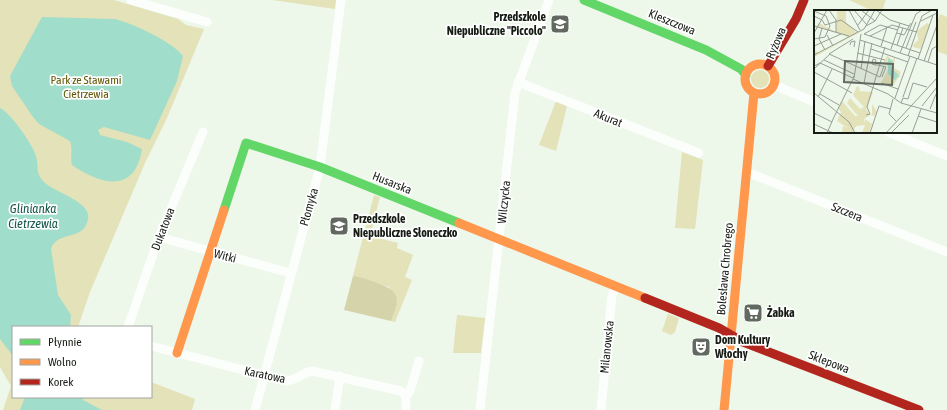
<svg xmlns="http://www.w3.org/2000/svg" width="947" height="410" font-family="'Asap Condensed',sans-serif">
<rect width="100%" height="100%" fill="#edf7ea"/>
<g fill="#e3e2b8">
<path d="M0,0H114L178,19L186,25L204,29L167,118L145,163L90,292L78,327H13V397H151V382L195,399L192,410H3L11,386L0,367Z"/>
<path d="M272,0H336L335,9Z"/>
<path d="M849,0H886L882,11H873Z"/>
<path d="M940,14L947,17V55L936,51V25Z"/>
<circle cx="760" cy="79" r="9"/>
<path d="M556,101L567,106L556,151L539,145Z"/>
<path d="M682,152L703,160L695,229L675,228Z"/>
<path d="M374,195L380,197L370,236L398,243L397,248L413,255L405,277L412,280L395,322L391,321L396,307L389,287L353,276Z"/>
<path d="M668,314L679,318L675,332L671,335L662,331Z"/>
<path d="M457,315L485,318L481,353H453Z"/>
</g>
<path fill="#d5d3aa" d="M353,276C361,277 369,280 377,283C401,291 400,300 391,321L344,310Z"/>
<g fill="#a1ddcb">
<path d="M42,17L115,19C132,23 173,42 183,56L177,81L150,140L104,127L98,130L100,135L127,142L142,149C135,194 101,185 72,165C70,157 73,149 70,141L39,124L33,117L12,86L10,76Z"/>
<path d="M0,108C10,112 33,145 36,156C39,166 35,172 43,181C52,192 92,201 88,219C84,242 57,230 51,249L58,295L71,315L70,327H13V356L0,339Z"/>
<path d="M25,397H82L83,400L102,410H20Z"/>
</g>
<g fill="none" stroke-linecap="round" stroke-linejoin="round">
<g stroke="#fcfefc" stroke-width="9">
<path d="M131,0L207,22"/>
<path d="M518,82L699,153"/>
<path d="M774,85L815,102"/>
<path d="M888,132L947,156"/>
<path d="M747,172L947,252"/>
<path d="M159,237L290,273"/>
<path d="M128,327L159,237L203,132"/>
<path d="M151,346L285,381C295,381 302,373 312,371L401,391L406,396V410"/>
<path d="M406,396L410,391L419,361"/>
<path d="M255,410L320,167L341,0"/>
<path d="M335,410L340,376"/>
<path d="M480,410L515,93L549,0"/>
<path d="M601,410L612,295L616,286"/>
</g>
<g stroke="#63d668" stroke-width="9">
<path d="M584,0L706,50L741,69L746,75"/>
<path d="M224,210L246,143L320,167L459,223"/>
</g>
<g stroke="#ff974d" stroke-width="9">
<circle cx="760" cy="79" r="15"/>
<path d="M459,223L645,298"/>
<path d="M177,353L224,210"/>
<path d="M724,410L754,93"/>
</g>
<g stroke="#b3261e" stroke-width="9">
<path d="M768,66L796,19L804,0"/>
<path d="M645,298L719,328L743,342L919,410"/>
</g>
</g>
<defs>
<g id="school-square" transform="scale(1)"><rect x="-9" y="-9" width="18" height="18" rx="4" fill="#626960" stroke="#fff"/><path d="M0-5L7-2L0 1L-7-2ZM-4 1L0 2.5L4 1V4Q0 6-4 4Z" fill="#fff"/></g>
<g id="supermarket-square" transform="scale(1)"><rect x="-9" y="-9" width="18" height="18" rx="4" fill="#626960" stroke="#fff"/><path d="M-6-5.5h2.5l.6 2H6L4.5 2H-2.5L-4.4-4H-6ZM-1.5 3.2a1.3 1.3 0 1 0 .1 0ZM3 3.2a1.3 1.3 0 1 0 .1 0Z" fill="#fff"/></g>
<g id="theatre-square" transform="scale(1)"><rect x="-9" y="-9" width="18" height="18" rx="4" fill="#626960" stroke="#fff"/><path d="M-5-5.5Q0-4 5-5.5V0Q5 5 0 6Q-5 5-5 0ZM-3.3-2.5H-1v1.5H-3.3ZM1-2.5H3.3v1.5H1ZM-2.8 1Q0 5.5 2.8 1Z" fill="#fff"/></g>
</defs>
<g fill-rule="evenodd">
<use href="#school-square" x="560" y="24"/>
<use href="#school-square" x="339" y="226"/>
<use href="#supermarket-square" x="753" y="313"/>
<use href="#theatre-square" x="701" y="347"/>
</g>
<g text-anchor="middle" stroke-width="3.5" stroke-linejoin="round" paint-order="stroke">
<g font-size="12" font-weight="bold" fill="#171d15" stroke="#fff" text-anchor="start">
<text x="546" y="21" text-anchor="end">Przedszkole<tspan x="546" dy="14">Niepubliczne "Piccolo"</tspan></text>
<text x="353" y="223">Przedszkole<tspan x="353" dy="14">Niepubliczne Słoneczko</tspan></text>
<text x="767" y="317">Żabka</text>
<text x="715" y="344">Dom Kultury<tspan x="715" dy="14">Włochy</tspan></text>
</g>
<g font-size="12" fill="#171d15" stroke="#fff">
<text transform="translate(672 22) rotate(22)" y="4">Kleszczowa</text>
<text transform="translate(776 43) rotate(-67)" y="4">Ryżowa</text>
<text transform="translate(608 118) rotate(22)" y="4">Akurat</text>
<text transform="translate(392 183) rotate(22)" y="4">Husarska</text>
<text transform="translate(504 202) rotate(-84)" y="4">Wilczycka</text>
<text transform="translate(309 207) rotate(-74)" y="4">Płomyka</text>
<text transform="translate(847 212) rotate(22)" y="4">Szczera</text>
<text transform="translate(163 229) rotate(-69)" y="4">Dukatowa</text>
<text transform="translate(225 256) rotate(15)" y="4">Witki</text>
<text transform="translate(725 269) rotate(-85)" y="4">Bolesława Chrobrego</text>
<text transform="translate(607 347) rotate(-84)" y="4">Milanowska</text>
<text transform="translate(829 362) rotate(21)" y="4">Sklepowa</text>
<text transform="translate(265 375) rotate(12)" y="4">Karatowa</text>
</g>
<g font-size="12" fill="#645908" stroke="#fff">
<text x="86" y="84">Park ze Stawami<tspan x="86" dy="14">Cietrzewia</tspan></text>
</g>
<g font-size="13" font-style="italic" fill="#15584b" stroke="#fff">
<text x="33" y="213">Glinianka<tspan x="33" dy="15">Cietrzewia</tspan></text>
</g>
</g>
<g transform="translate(814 10)">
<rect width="123" height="123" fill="#edf7ea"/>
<path d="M23,0H32V12L43,23L46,22L0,47V40L5,43L34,27L5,17L1,21L3,16L0,14L3,16L5,13L22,22ZM113,13L116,15L107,39L102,38L98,36L104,30L103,21ZM73,45L78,50L81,47L80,58L87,62L85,66L88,67H85L78,77L67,73L75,57L69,54ZM43,76L46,78L45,81L59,82L52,99L56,105L58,104V94L63,102L61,106L56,105L50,109L51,114V109L58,114L55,123H48L51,115L42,116L38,123H28L29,116L34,118L23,111L27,102L24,98L28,91L41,106H44L33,93L36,88L46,99L50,97L39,85Z" fill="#e3e2b8"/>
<path d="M74,48L79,51L77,56L79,60L85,65L81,70L74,64Z" fill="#a1ddcb"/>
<path fill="none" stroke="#97a095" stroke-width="1" d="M15,0L22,10V22M35,0L46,20M40,0L53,15M47,0L61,11M62,0L76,10L95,16M0,1L12,6L16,16L11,27L0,29M0,6L8,10L11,15M99,11L102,4L108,0M107,11L123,3M11,15L27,10L44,22M44,15L55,0M0,16L35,26M52,16L61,11L68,0M8,18L5,29L11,40M84,20L66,15L50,24L106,43M0,23L13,0M83,23L90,25L97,13M13,25L19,36M56,26L78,15L103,22M46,30L123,55M36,35L37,32L41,31L40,37M83,35L89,18M0,36L27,24M67,36L73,17M92,38L102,12M57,39L94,52M77,39L86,13M43,43L71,50M86,43L99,11M15,44L66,67L70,56M15,44L39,29M0,45L50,19L61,0M94,46L108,6L118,0M104,49L119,5M10,50L40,64M110,51L123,15M114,52L118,39L123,36M61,55L62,50L59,49L58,54L61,55H64L72,57L68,67M0,56L6,53L39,68M0,59L16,44M47,59L51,31M0,62L38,83M40,66L39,69L74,84L87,93L123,103M40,68L47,24M50,73L58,33M67,73L84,79M0,83L35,112L41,123M6,84L25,95M4,87L18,59M89,87L103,48M81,88L96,46M79,89L75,104L82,111M87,93L89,88L94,89L99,73L113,77M108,96L123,77M116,99L122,84M0,103L18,112M52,105L56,104L53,97L71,37M104,106L123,112M20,107L39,69M0,114L19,123M13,123L20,107M56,123L65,96L77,99M72,123L123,68M77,123L95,105M98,123L107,99"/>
<path fill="#626960" fill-opacity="0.15" stroke="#626960" stroke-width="2" d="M31,51L79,54L78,75L30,72Z"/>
<rect width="123" height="123" fill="none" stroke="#171d15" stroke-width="2"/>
</g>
<rect x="12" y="326" width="140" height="72" fill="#ffffff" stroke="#a2a5a1"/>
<rect x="20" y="339" width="20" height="6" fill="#63d668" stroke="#a2a5a1"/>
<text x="48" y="346" font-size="12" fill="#171d15">Płynnie</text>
<rect x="20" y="359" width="20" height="6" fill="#ff974d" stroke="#a2a5a1"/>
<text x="48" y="366" font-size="12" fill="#171d15">Wolno</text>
<rect x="20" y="379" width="20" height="6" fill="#b3261e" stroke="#a2a5a1"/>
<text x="48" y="386" font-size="12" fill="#171d15">Korek</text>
</svg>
